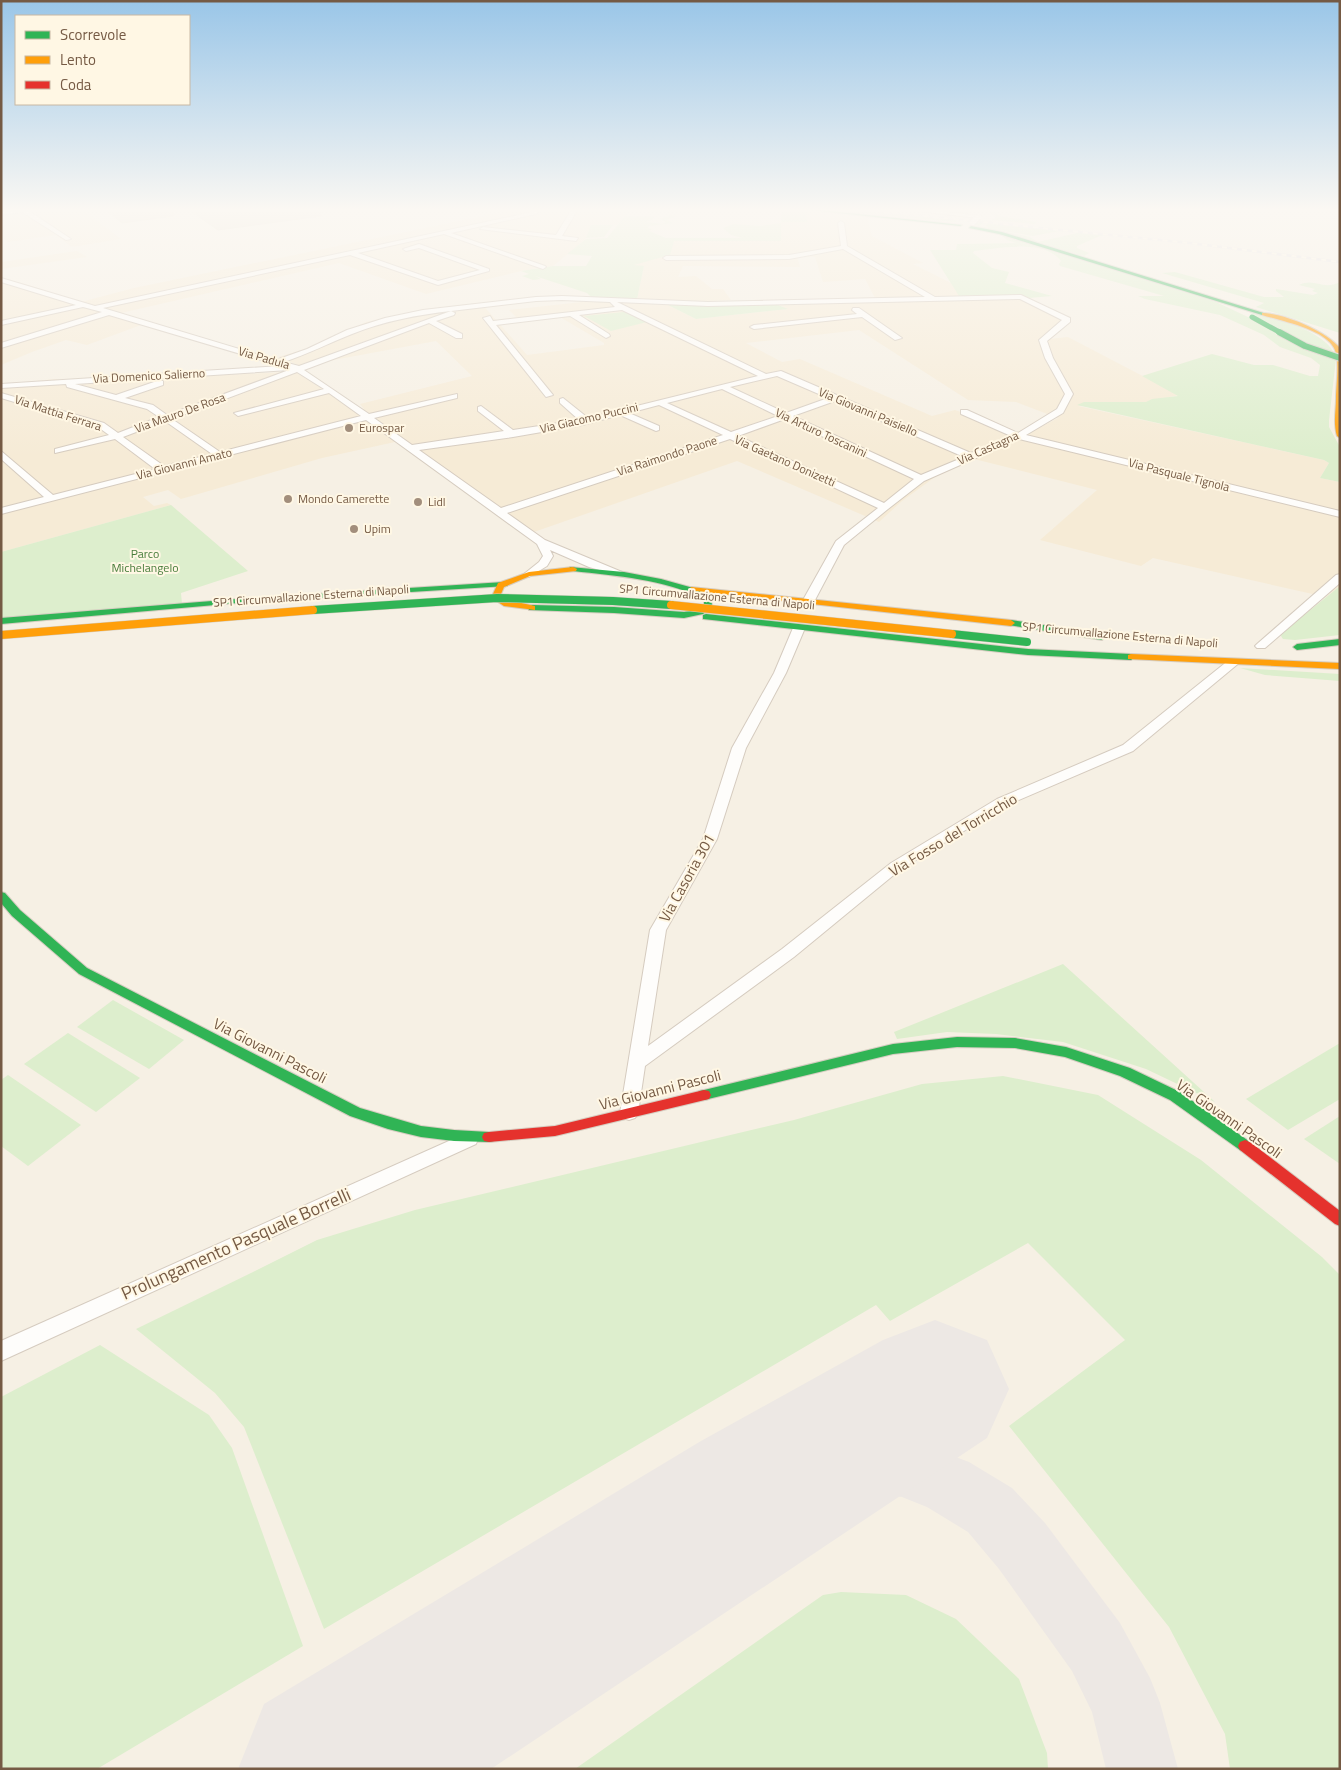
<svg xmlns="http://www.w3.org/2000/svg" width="1341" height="1770" font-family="'Titillium Web',sans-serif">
<rect width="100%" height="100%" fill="#f6f0e4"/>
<g fill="#f6ebd6" fill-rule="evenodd">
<path d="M1,209H81L121,239L72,247L56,235L8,242L1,236Z"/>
<path d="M517,209H631L617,225H591L585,240L553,266L521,271L426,294L339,263L121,313L149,322L87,345L66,340L32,352L1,365V278L22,283L81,302L134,288Z"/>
<path d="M807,211L867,217L872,236L923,263L913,264L951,283L960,296L1022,295L1071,320L1049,339L1068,337L1179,395L1146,402L1078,406L1324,460L1329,463L1320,478L1340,482V586L1326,597L1153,558L1141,566L1040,540L1097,490L974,459L935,477L902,501L879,522L737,461L534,532L404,440L322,458L181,499L168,490L143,497L154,506L167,503L171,505L1,552V384L56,379L67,382L288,372L297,373L351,407L364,409L360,404L472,376L436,341L301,366L278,357L312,347L366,322L416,311L458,305L481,303L527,355L604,345V343L560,317L520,321L509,310L591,301L668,305L696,319L787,309L772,301L875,298L865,279L823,282L815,257L804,256L797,257L800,267L683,266L678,277L696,276L712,289H723L731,300L692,302L637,299L644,266H632L674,241H781V222H806ZM859,330L968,400L1016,402L1058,418L1026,435L955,410L932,416L800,359L782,362L746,343Z"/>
<path d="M77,251L87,257L1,269V262Z"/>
</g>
<g fill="#ddeecd" fill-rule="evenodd">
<path d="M782,209L806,211L807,222H781Z"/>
<path d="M819,209H847L967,220L955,222Z"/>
<path d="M918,209L968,211H971L970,209H997L998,215L1004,217L1037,222L1034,224L991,220L997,217L986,211L965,213Z"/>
<path d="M670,215L677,216L666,220L673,223L649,226L648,228L652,229L649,231L666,238H742L731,235L723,228L733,224L761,226L781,223V241H674L670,255L634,265L644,266L637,299L591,297L587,293L535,276L541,279L533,280L522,276L529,274L521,271L553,266H586L592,256L567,254L586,239L607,238L625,216H654L653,219L647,222L662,224L666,222L660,219Z"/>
<path d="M977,222H984L979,226L989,228L986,226L989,222L1113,235L1100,236L1077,246V248L1089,253L1084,256L975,225ZM993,229L1033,236L1059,231L1077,233L1038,242L1030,237Z"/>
<path d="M591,225H613L604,237L586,238Z"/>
<path d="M1001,235L1216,302L1248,317L1257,316L1241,308C1267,317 1330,329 1336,359L1329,420V427L1340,447V482L1320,478L1329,463L1324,460L1077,405L1084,402H1146L1152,399L1178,396L1142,376L1212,354L1254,365H1273L1310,376H1318L1320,365L1311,358L1280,347L1264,335L1220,315L1145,299L1138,296H1164L1060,266L1059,264L1061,261C1045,239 997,248 974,251L973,253L992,268L1009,272L1005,283L1052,296L1029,298L1022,295L959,296L930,250H956L957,244H965L1016,243L1007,240Z"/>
<path d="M1175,272L1264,297H1284L1276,291V289L1313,295L1318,293L1312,291L1315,289L1299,285C1315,277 1322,291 1340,282V333L1256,307L1264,303L1162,273Z"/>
<path d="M668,305H778L788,309L696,319Z"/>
<path d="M624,312L647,322L611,331L584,316Z"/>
<path d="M171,505L248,571L181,593L182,604L1,618V552Z"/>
<path d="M1340,586V635L1295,640L1283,639L1281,636L1282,633Z"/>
<path d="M1240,668L1340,674V681L1265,675Z"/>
<path d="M1063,964L1215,1102L1146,1069L1063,1042L996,1034L947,1032L897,1039L894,1032Z"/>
<path d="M113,1000L184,1040L149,1069L77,1027Z"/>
<path d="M68,1033L140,1078L96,1112L24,1064Z"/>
<path d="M1340,1043V1099L1288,1130L1246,1099Z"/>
<path d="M8,1075L81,1125L28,1166L1,1146V1080Z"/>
<path d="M1003,1076L1098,1095L1201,1160L1322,1257L1340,1275V1769H1230L1225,1734L1169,1627L1009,1426L1125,1340L1028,1243L890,1321L876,1305L324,1629L244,1427L215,1393L136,1329L253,1272L317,1240L415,1210L794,1120L922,1084Z"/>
<path d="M1340,1116V1164L1304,1139Z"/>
<path d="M100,1345L209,1415L232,1448L303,1646L97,1769H1V1397Z"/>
<path d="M841,1592L906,1595L956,1619L1019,1679L1047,1753L1048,1769H575L823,1595Z"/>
</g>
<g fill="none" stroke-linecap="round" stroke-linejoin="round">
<g fill="#ede8e4" fill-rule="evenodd">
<path d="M857,1432L902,1437L969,1462L1012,1488L1045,1523L1120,1623L1150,1678L1160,1703L1178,1769H1106L1092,1712L1072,1671L999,1569L968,1532L927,1507L902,1497L857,1492L812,1501L779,1519L757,1528L735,1519L726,1497L735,1475L781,1451L803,1442Z"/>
<path d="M362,1712L387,1723L398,1748L389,1769H297L307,1743L337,1723Z"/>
</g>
<path fill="#ede8e4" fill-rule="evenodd" d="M935,1320L987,1340L1009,1389L987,1438L491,1769H238L264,1704L701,1441L883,1340Z"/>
</g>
<g fill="#e3d9cb" stroke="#dfd4c6">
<path d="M105,209H173V216L122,223Z"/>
<path d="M188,209H320L321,216L218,230Z"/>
</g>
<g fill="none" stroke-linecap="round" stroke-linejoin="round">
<g stroke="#d5cbbf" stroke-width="2">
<g id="street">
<path d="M17,209H31L29,211L71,239L66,240L22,212L1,215V211Z"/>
<path d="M535,209H541L536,214L451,233L545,266L546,267L543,269L444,234L358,253L438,281L480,270L419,248L406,251L403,249L419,244L489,269V271L438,285L350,255L103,308L276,360L307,349L347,330L385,318L423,310L536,297L562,296L708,302L925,297L843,249L789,259L666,260L663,258L666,256L789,255L841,246L838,223L841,221L844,223L847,246L935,297L1021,295L1070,318V322L1047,341L1053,358L1073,394L1063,413L1026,435L1340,511V517L1019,439L924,481L888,509L844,545L815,600L809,603L803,600L836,541L878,508L730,439L507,513L545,540L622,572L617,575L589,567L550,550L553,556L547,566L529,577L524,574L539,562L543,556L537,544L366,420L1,514V508L44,497L1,459V451L53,495L155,469L115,439L55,453V449L109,435L98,427L1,398V393L104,423L118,433L159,417L147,409L67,387L66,384L1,388V384L281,366L109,315L1,348V343L102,312L83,307L1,325V321L76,305L1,282V278L95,306L532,212ZM1020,299L1062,320L1039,340L1045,358L1065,394L1057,409L1018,433L967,410H961V414L1011,436L971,453L781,371L766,374L617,302L708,306ZM562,300L610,302L615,307L493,321L490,316L483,318L546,397L553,395L496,325L570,316L606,338L610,336L609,334L579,315L622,310L758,376L588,418L563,398L560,399V403L579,420L513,430L481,406L478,407V411L504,431L412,445L374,418L457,398V394L369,414L304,370L429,323L456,338H462V334L436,321L454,315L455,313L451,311L536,301ZM451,311L299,366L284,362C308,354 329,343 352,334C384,321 417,315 451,311ZM289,370L167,415L153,405L125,398L163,385V381H157L116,395L75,384ZM297,372L324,389L234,413L238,416L329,393L361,416L220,452L172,419ZM777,376L828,398L786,413L730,387ZM722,389L778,416L731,432L667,403ZM835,401L964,457L921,475L793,416ZM659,405L723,435L501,508L419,450L513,437L582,425L620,415L656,431L659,430V426L629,413ZM785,419L914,479L884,503L738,436ZM165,421L212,454L164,466L123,437Z"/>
<path d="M572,209H578L562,236L578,238L576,241L480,229L483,227L556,235Z"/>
<path d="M901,209H921L981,216L978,218Z"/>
<path d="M853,308H859L902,338L895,340L862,317L754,329L750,327L754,325L857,314L852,310Z"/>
<path d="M1340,574V583L1265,648H1257L1255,646L1257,644L1336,575Z"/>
<path d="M799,625L805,628L786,673L746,748L717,839L666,930L648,1046L782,949L891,863L997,799L1123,745L1229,660L1233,659L1239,663L1133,751L1007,805L901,869L794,957L645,1066L638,1113L635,1118L629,1120L623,1118L620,1113L650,930L703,839L732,748L774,673L793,628Z"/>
<path d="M469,1132L476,1134L478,1139L476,1144L1,1361V1341Z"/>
</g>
</g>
<g stroke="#d6cdc1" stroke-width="2">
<g id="fast">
<path d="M799,209H812L962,225L960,226Z"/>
<path d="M971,226L1002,232L1267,314L1262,315L999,234L969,228Z"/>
<path d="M570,567L624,572L661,579L697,589L711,596L712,606L703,614L684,618L614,613L529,610L528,608L532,605L614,607L684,612L697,610L704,605V599C664,579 617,576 573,571L569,569Z"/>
<path d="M504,582L508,584L507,586L249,602L1,624V618L249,598Z"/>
<path d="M706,614L1028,649L1131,654L1135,657L1131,660L1028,655L703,619V615Z"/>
<path d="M1011,620L1102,634L1106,637L1102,640L1008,625V621Z"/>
<path d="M1340,639V645L1297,650L1293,647L1297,644Z"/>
<path d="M1,892L5,893L20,910L87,968L360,1108L421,1126L454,1130L489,1132L494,1133L496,1137L494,1141L489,1142L454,1141L421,1137L388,1129L350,1116L79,974L12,916L1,903Z"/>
<path d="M957,1037L1015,1038L1066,1047L1130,1068L1180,1092L1250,1142L1252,1146L1250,1150L1245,1152L1240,1150L1170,1100L1120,1076L1065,1057L1015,1048L957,1047L893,1054L704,1100L699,1099L697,1095L699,1091L704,1090L893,1044Z"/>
</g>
</g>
<g stroke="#d6cdc1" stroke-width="2">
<g id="slow">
<path d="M1262,313C1284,313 1326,331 1340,348V438L1337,436C1333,423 1336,411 1336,398C1336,385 1340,359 1334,348C1324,329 1281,321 1262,315Z"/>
<path d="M573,567L577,569L576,571L530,576L504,587L501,594L503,599L535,606V610L504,606L495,600L493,594L498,583L529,572Z"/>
<path d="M691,587L1011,620L1015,623L1011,626L694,591L690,589Z"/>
<path d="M1131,654L1340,663V669L1128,659V655Z"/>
</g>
</g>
<g stroke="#d6cdc1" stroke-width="2">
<g id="jam">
<path d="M704,1090L709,1091L711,1095L709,1099L555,1136L489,1142L484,1141L482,1137L484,1133L489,1132L555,1126Z"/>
<path d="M1245,1140L1250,1142L1340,1211V1226L1335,1224L1240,1150L1238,1146L1240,1142Z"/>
</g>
</g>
<use href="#street" fill="#fefdfb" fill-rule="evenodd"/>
<use href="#fast" fill="#30b455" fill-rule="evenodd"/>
<use href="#slow" fill="#ff9f0a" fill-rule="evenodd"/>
<use href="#jam" fill="#e5322d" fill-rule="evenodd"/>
<g stroke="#e4e0e3" stroke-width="2.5">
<path id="rail" d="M854,209L1190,243L1340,262"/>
</g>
<use href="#rail" stroke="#fff7e4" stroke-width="2" stroke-dasharray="5" stroke-linecap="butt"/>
<g stroke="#d5cbbf" stroke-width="7" stroke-linecap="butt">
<path id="street-bridge" d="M973,222L978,217"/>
</g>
<g stroke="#d6cdc1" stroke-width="5.5" stroke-linecap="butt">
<path id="fast-bridge-far2" d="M1252,317L1281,333"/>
</g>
<g stroke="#d6cdc1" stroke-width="8" stroke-linecap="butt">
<path id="fast-bridge-far1" d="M1279,332L1305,346L1340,358"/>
</g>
<g stroke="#d6cdc1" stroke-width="9" stroke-linecap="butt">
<g id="fast-bridge">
<path d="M313,610L497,598L613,601L671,605"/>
<path d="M952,634L1027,642"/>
</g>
</g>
<g stroke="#d6cdc1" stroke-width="9" stroke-linecap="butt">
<g id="slow-bridge">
<path d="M671,605L952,634"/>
<path d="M1,635L313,610"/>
</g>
</g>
<use href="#street-bridge" stroke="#fefdfb" stroke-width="6"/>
<use href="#fast-bridge-far2" stroke="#30b455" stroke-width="5"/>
<use href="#fast-bridge-far1" stroke="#30b455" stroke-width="6"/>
<use href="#fast-bridge" stroke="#30b455" stroke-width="8"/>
<use href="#slow-bridge" stroke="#ff9f0a" stroke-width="8"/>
</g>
<linearGradient id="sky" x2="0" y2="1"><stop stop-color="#9ac6e8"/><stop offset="0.46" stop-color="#fbf8f3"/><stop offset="1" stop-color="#fbf8f3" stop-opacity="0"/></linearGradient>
<rect width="1341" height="457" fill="url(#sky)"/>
<g fill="#a28e7c" stroke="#fff7e4" stroke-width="2">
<circle cx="349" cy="428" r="5"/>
<circle cx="288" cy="499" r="5"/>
<circle cx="418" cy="502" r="5"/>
<circle cx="354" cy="529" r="5"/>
</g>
<g text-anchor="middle" stroke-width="4" stroke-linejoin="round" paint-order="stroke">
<g font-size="12" fill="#755a44" stroke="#fff7e4">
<text transform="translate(264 358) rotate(16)" y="4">Via Padula</text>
<text transform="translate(149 376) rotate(-3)" y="4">Via Domenico Salierno</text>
<text transform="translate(868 412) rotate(23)" y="4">Via Giovanni Paisiello</text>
<text transform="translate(58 413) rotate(18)" y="4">Via Mattia Ferrara</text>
<text transform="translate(180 413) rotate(-20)" y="4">Via Mauro De Rosa</text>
<text transform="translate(589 418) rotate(-13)" y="4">Via Giacomo Puccini</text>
<text transform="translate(821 433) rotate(25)" y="4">Via Arturo Toscanini</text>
<text transform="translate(988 448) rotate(-24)" y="4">Via Castagna</text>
<text transform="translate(667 456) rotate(-18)" y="4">Via Raimondo Paone</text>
<text transform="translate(785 461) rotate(24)" y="4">Via Gaetano Donizetti</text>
<text transform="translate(184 464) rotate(-14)" y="4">Via Giovanni Amato</text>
<text transform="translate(1179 475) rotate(14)" y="4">Via Pasquale Tignola</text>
<text transform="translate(311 596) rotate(-4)" y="4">SP1 Circumvallazione Esterna di Napoli</text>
<text transform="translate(717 597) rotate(5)" y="4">SP1 Circumvallazione Esterna di Napoli</text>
<text transform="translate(1120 635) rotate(5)" y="4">SP1 Circumvallazione Esterna di Napoli</text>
</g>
<g font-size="12" fill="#755a44" stroke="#fff7e4" text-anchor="start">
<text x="359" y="432">Eurospar</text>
<text x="298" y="503">Mondo Camerette</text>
<text x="428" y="506">Lidl</text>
<text x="364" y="533">Upim</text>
</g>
<g font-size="12" fill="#477c3a" stroke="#fff7e4">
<text x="145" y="558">Parco<tspan x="145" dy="14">Michelangelo</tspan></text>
</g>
<g font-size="15" fill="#755a44" stroke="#fff7e4">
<text transform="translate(953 835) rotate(-31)" y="5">Via Fosso del Torricchio</text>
<text transform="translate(687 878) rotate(-61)" y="5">Via Casoria 301</text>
<text transform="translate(270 1051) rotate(27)" y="5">Via Giovanni Pascoli</text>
<text transform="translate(660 1090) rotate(-14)" y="5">Via Giovanni Pascoli</text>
<text transform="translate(1229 1119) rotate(35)" y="5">Via Giovanni Pascoli</text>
</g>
<g font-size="18" fill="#755a44" stroke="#fff7e4">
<text transform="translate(236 1244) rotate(-24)" y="6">Prolungamento Pasquale Borrelli</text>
</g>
</g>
<rect width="1341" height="1770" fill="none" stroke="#755a44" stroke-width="5"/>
<rect x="15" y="15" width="175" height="90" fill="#fff7e4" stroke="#c8b8a4"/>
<rect x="25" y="31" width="25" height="8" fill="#30b455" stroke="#c8b8a4"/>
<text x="60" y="40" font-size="15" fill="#755a44">Scorrevole</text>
<rect x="25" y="56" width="25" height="8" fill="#ff9f0a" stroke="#c8b8a4"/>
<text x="60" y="65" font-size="15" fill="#755a44">Lento</text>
<rect x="25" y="81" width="25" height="8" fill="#e5322d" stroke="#c8b8a4"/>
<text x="60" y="90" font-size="15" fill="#755a44">Coda</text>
</svg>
